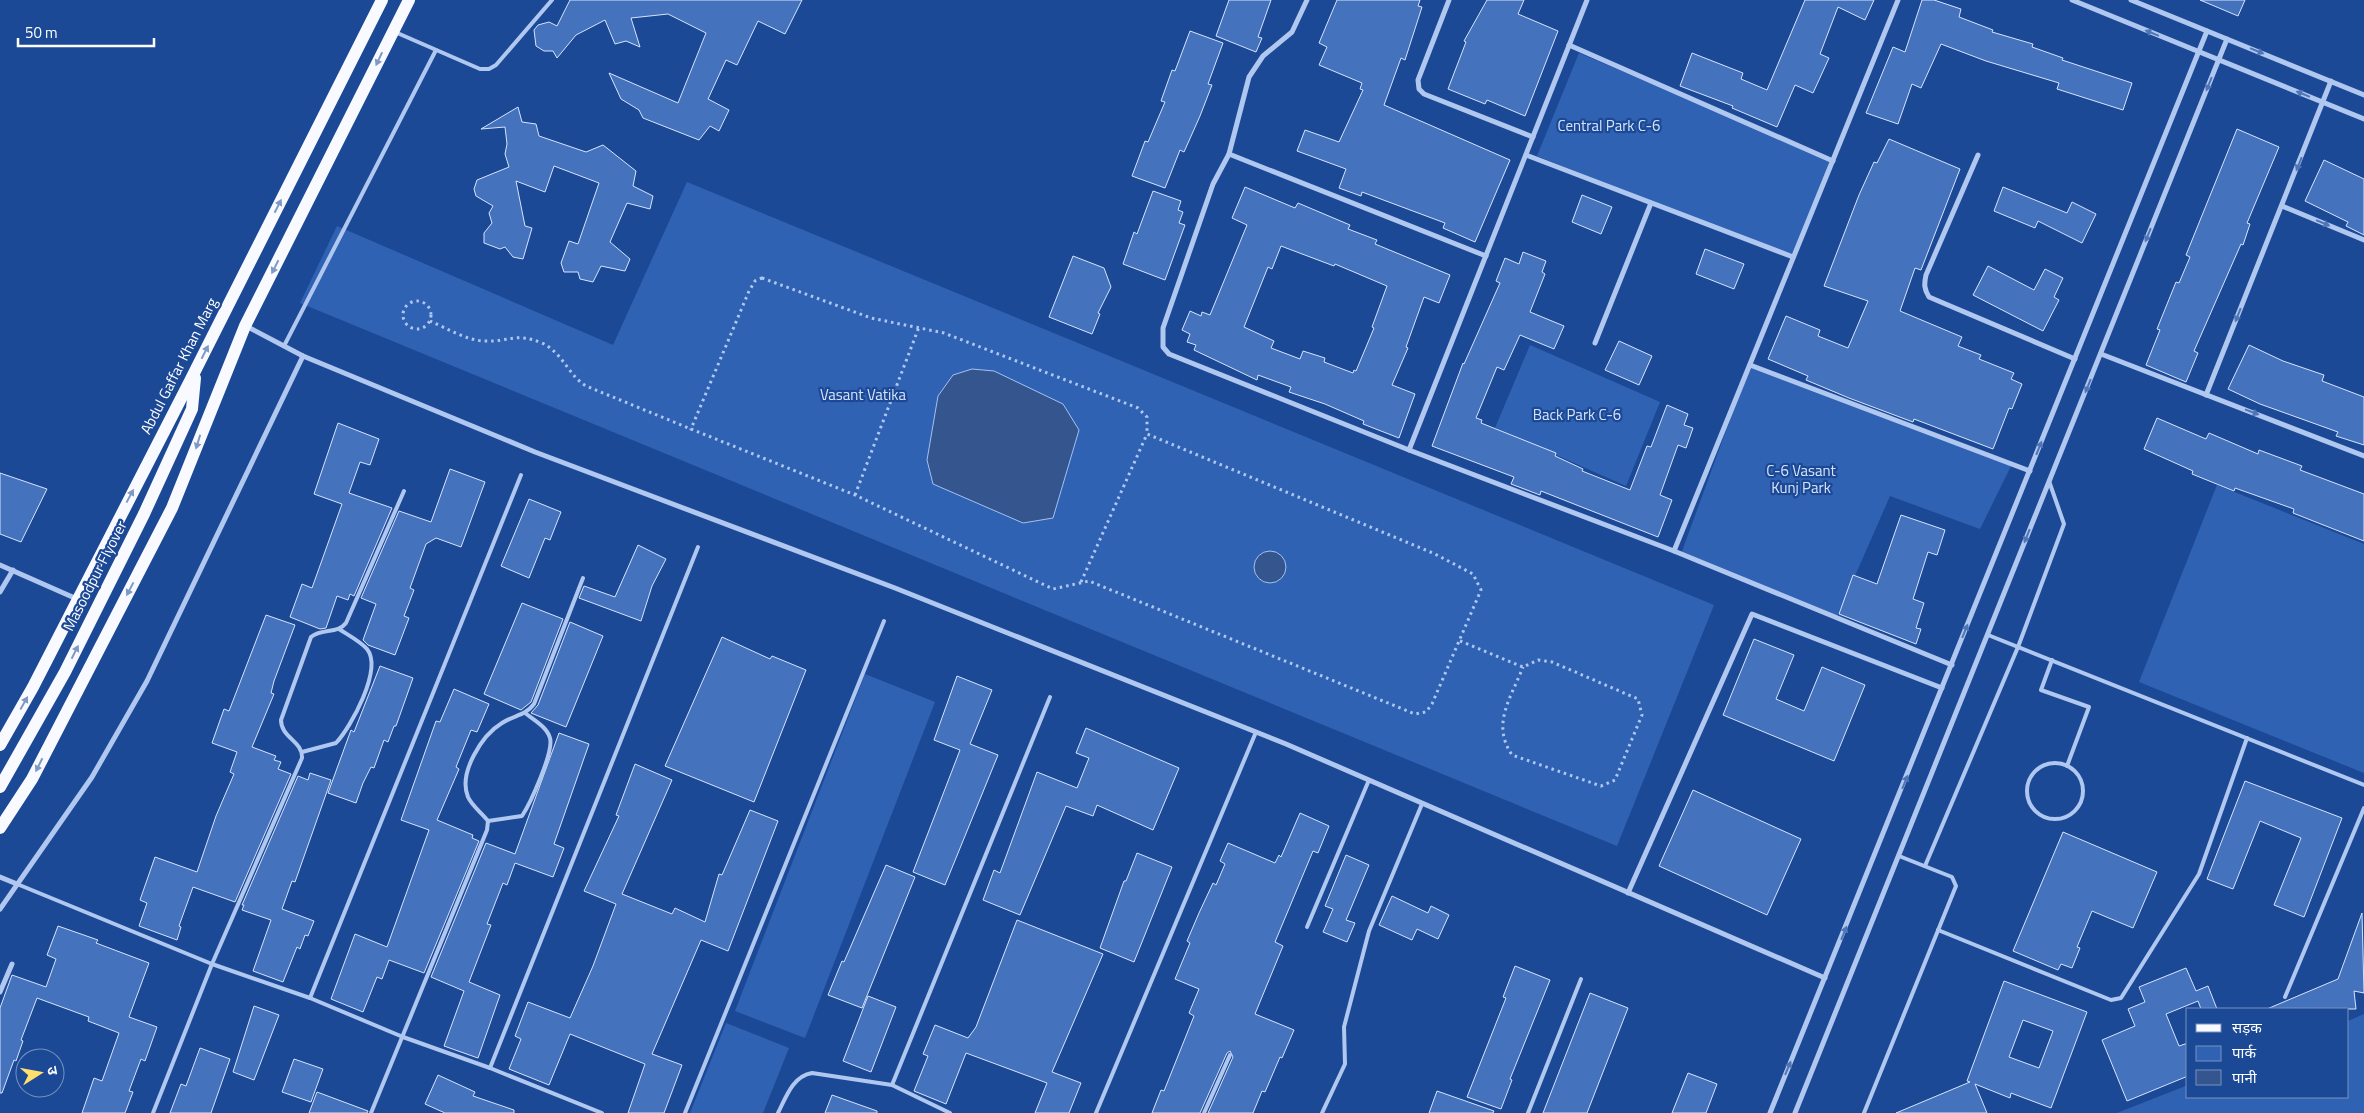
<svg xmlns="http://www.w3.org/2000/svg" width="2364" height="1113" font-family="'Titillium Web','Noto Sans Devanagari',sans-serif">
<rect width="100%" height="100%" fill="#1c4996"/>
<g fill="#3062b4">
<path d="M1579,53L1833,161L1793,257L1537,156Z"/>
<path d="M687,182L1714,605L1617,846L300,303L337,226L613,345Z"/>
<path d="M1530,345L1660,402L1626,486L1495,428Z"/>
<path d="M1750,365L2012,464L1980,529L1890,496L1837,617L1681,554Z"/>
<path d="M2217,485L2364,544V773L2139,682Z"/>
<path d="M865,674L935,702L805,1038L735,1011Z"/>
<path d="M2364,1014V1113H2117L2188,1085V1097H2348V1021Z"/>
<path d="M726,1023L789,1048L763,1113H690Z"/>
</g>
<g fill="#35558e" stroke="#a3c2f1">
<path d="M972,369L994,371L1063,404L1079,430L1053,518L1023,523L933,484L927,460L938,396L953,375Z"/>
<circle cx="1270" cy="567" r="16"/>
</g>
<g fill="#4472bd" stroke="#d6e4fb" fill-rule="evenodd">
<path d="M570,0H802L785,34L758,21L737,65L726,60L708,99L729,110L719,131L710,126L699,140L643,118L639,110L621,99L609,73L678,103L706,33L668,14L631,18L640,47L626,41L615,44L605,20L576,35L557,58L553,51H544L536,46L534,30L538,25L549,22L557,26Z"/>
<path d="M1229,0H1271L1258,37L1262,38L1256,52L1216,36Z"/>
<path d="M1337,0H1420L1418,6L1422,7L1405,60L1401,58L1384,105L1510,160L1475,242L1443,228L1445,223L1362,192L1361,196L1339,188L1346,169L1297,151L1305,130L1339,142L1363,90L1360,89L1362,83L1319,65L1327,47L1319,43Z"/>
<path d="M1487,0H1524L1518,14L1558,31L1525,116L1487,100L1485,104L1448,89L1466,42L1464,41Z"/>
<path d="M1805,0H1874L1865,20L1838,7L1820,54L1829,58L1813,93L1795,85L1777,127L1732,108L1733,106L1680,86L1692,53L1743,73L1741,79L1767,90Z"/>
<path d="M1922,0H1934L1961,9L1959,17L1993,30L1992,32L2033,44L2032,47L2063,58L2062,60L2132,83L2123,110L2057,89L2059,83L1986,61L1941,44L1921,88L1912,84L1898,124L1866,113L1893,47L1905,52Z"/>
<path d="M2200,0H2245L2238,16Z"/>
<path d="M1190,31L1223,43L1208,84L1212,85L1200,116L1184,152L1180,150L1165,188L1132,176L1145,141L1148,142L1165,102L1161,101L1172,70L1175,71Z"/>
<path d="M518,107L522,122L536,124L539,136L586,152L603,145L636,171L633,186L653,196L650,209L627,203L610,242L630,259L625,271L601,266L593,282L580,279L578,272H564L561,263L569,241L578,244L599,183L554,166L545,192L516,181L525,226L532,228L523,259L513,257L505,247L500,249L484,243V233L492,223L489,213L493,206L476,196L474,189L477,180L509,167L505,154L507,144L505,127L481,129Z"/>
<path d="M2237,129L2279,147L2247,223L2250,224L2243,245L2241,244L2194,351L2198,353L2186,382L2146,365L2160,330L2157,329L2176,282L2179,283L2190,257L2186,255Z"/>
<path d="M1889,139L1960,169L1921,270L1915,268L1900,311L1962,337L1958,346L1981,355L1979,359L2014,373L2011,379L2022,384L2012,409L2009,408L1993,449L1914,419L1913,422L1849,398L1806,380L1808,376L1768,359L1786,316L1820,330L1818,336L1848,348L1868,301L1824,286L1859,195L1874,162L1877,163Z"/>
<path d="M2324,160L2364,179V235L2346,226L2348,222L2305,201Z"/>
<path d="M1245,187L1295,208L1298,203L1350,225L1348,229L1377,240L1375,244L1450,275L1439,303L1424,297L1406,347L1408,348L1392,385L1415,394L1399,438L1363,424L1364,421L1325,404L1289,392L1291,387L1258,375L1257,380L1194,350L1196,345L1187,342L1190,334L1182,330L1190,311L1201,316L1202,312L1210,315L1247,225L1232,218ZM1281,246L1334,266L1335,264L1387,286L1372,327L1374,328L1356,371L1354,370L1353,373L1324,362L1325,358L1303,351L1300,359L1271,348L1274,341L1244,327L1268,267L1272,269Z"/>
<path d="M2003,187L2067,213L2072,202L2096,214L2082,243L2038,221L2035,228L1994,211Z"/>
<path d="M1153,191L1181,201L1178,210L1183,212L1179,223L1185,225L1165,280L1123,264L1134,232L1137,234Z"/>
<path d="M1582,195L1612,207L1601,234L1572,222Z"/>
<path d="M1705,249L1744,264L1734,289L1696,274Z"/>
<path d="M1523,252L1546,261L1542,272L1545,274L1530,312L1564,326L1554,349L1520,335L1504,370L1497,367L1476,418L1482,420L1481,423L1556,453L1555,456L1583,469L1582,471L1630,490L1647,446L1651,447L1667,405L1688,414L1684,425L1693,428L1686,448L1678,445L1660,495L1672,500L1658,537L1541,491L1540,495L1511,484L1514,477L1432,446L1463,363L1464,364L1500,283L1496,281L1505,258L1519,264Z"/>
<path d="M1073,256L1104,268L1111,287L1098,313L1100,314L1092,334L1049,317Z"/>
<path d="M1988,266L2034,290L2045,269L2063,278L2054,297L2059,300L2043,331L1973,295Z"/>
<path d="M1619,341L1652,356L1639,385L1605,370Z"/>
<path d="M2249,345L2283,361L2324,375L2322,381L2364,397V445L2336,436L2338,432L2260,404L2228,389Z"/>
<path d="M2157,418L2206,439L2209,433L2258,454L2259,450L2302,466L2300,470L2364,494V541L2293,513L2294,509L2235,488L2234,491L2192,474L2193,471L2144,449Z"/>
<path d="M338,423L379,439L370,465L360,462L349,493L392,508L354,596L350,594L348,600L337,596L326,628L320,629L290,617L302,584L312,588L342,504L314,494Z"/>
<path d="M450,469L485,482L461,547L436,538L426,544L410,588L414,590L404,616L409,618L395,655L368,645L363,640L376,604L361,598L399,511L431,522Z"/>
<path d="M0,473L47,489L21,542L0,534Z"/>
<path d="M529,499L561,512L550,540L545,538L529,578L501,566Z"/>
<path d="M1901,515L1945,530L1937,555L1928,552L1913,599L1924,603L1916,628L1921,629L1916,644L1839,614L1853,575L1877,584Z"/>
<path d="M638,545L666,559L652,586L641,621L579,598L584,586L615,597Z"/>
<path d="M522,603L563,619L531,702L521,710L484,694Z"/>
<path d="M266,615L295,625L274,681L271,693L274,694L252,747L276,756L274,760L281,762L278,769L291,774L235,902L193,887L179,926L181,927L177,940L139,926L147,903L140,900L155,857L197,872L216,816L234,774L230,772L237,752L212,743L224,709L229,711Z"/>
<path d="M570,622L603,636L566,727L531,713L538,705Z"/>
<path d="M722,637L770,659L772,656L806,670L754,802L665,766Z"/>
<path d="M1754,639L1794,655L1776,699L1804,711L1822,667L1865,685L1834,761L1723,715Z"/>
<path d="M380,666L413,678L396,726H394L388,742L384,740L374,768L371,767L363,783L356,803L328,793L351,730L354,732Z"/>
<path d="M957,676L992,690L970,744L998,755L945,885L913,872L960,750L934,740Z"/>
<path d="M454,689L489,704L477,732L471,730L456,767L459,769L437,820L473,835L472,838L479,841L424,973L389,960L382,979L377,977L363,1012L331,999L355,934L387,947L429,830L401,820L436,721L440,722Z"/>
<path d="M1086,728L1179,768L1153,830L1097,805L1093,816L1066,806L1020,915L983,900L994,870L1000,873L1037,772L1077,788L1089,758L1076,753Z"/>
<path d="M559,733L589,744L554,844L564,848L553,877L515,863L507,885L503,883L487,924L491,925L469,982L500,995L478,1058L444,1046L464,991L431,977L486,843L515,854Z"/>
<path d="M635,764L672,780L622,894L672,914L675,908L705,922L719,874L722,875L750,810L778,821L728,951L701,940L652,1054L682,1065L664,1113H628L645,1064L570,1034L549,1085L509,1069L521,1039L515,1036L528,1002L570,1018L593,966L616,904L584,891L619,816L616,815Z"/>
<path d="M310,773L331,780L295,882L292,881L282,909L314,921L308,936L305,935L300,949L297,947L283,982L253,971L271,920L242,910L244,905H242L298,776L308,780Z"/>
<path d="M2245,781L2342,818L2304,917L2274,905L2301,838L2260,821L2233,889L2207,879Z"/>
<path d="M1693,790L1801,839L1767,915L1659,866Z"/>
<path d="M1300,813L1329,826L1318,853L1313,851L1275,942L1283,946L1255,1014L1294,1030L1282,1058L1280,1057L1265,1092L1262,1091L1253,1113H1208L1233,1057L1230,1051L1227,1053L1200,1113H1152L1161,1090L1164,1091L1194,1016L1189,1013L1199,989L1175,979L1190,943L1187,941L1199,913L1213,883L1216,885L1225,864L1220,861L1228,843L1275,863L1279,855L1281,857Z"/>
<path d="M2063,832L2157,872L2133,928L2092,911L2077,947L2080,948L2072,968L2061,964L2058,970L2013,951Z"/>
<path d="M1137,853L1172,867L1134,962L1100,948L1124,881H1126Z"/>
<path d="M1346,855L1369,865L1346,920L1355,923L1347,942L1323,932L1333,909L1325,906Z"/>
<path d="M886,865L915,877L862,1008L828,995L842,961L844,962Z"/>
<path d="M1392,896L1428,913L1431,906L1449,915L1438,939L1417,929L1412,940L1379,925Z"/>
<path d="M2362,913L2364,993L2354,991L2356,1009H2267L2338,979Z"/>
<path d="M1017,920L1103,954L1052,1072L1081,1083L1069,1113H1035L1047,1083L966,1053L946,1104L914,1091L928,1056L923,1054L935,1025L968,1038L976,1027Z"/>
<path d="M58,926L98,940L96,943L149,963L129,1017L157,1027L145,1061L141,1059L129,1091L133,1092L125,1113H82L94,1078L102,1081L119,1033L88,1021L89,1017L37,998L21,1040L23,1041L16,1061L14,1060L2,1093H0V1008L12,975L46,987L56,959L47,955Z"/>
<path d="M1515,966L1550,980L1510,1079L1512,1080L1501,1109L1467,1097L1506,998L1503,997Z"/>
<path d="M2186,968L2196,991L2208,986L2217,1009H2201L2198,1001L2166,1014L2179,1046L2188,1043V1076L2127,1101L2102,1040L2135,1026L2128,1009L2145,1002L2139,987Z"/>
<path d="M2004,981L2087,1012L2051,1108L2011,1093L2010,1098L1975,1084L1987,1113H1896L1970,1082L1967,1081ZM2023,1020L2053,1031L2039,1068L2009,1057Z"/>
<path d="M1590,993L1628,1008L1587,1113H1543Z"/>
<path d="M868,996L896,1007L871,1072L843,1061Z"/>
<path d="M254,1006L279,1015L254,1080L233,1072Z"/>
<path d="M200,1048L230,1059L211,1113H170L181,1084L186,1086Z"/>
<path d="M294,1059L323,1069L311,1102L282,1092Z"/>
<path d="M1688,1073L1717,1084L1706,1113H1672Z"/>
<path d="M438,1075L475,1092L473,1096L514,1110V1113H445L425,1104Z"/>
<path d="M1437,1091L1494,1111L1493,1113H1429Z"/>
<path d="M317,1092L368,1111L367,1113H309Z"/>
<path d="M832,1095L877,1111V1113H825Z"/>
</g>
<g fill="none" stroke-linecap="round" stroke-linejoin="round">
<g stroke="#b0c8f0" stroke-width="3" stroke-dasharray="2.5 4" stroke-linecap="butt">
<path d="M762,278L871,318L944,333L1138,408L1147,417V434L1435,554L1473,574L1481,590L1432,704L1426,712L1415,714L1089,581L1053,589L855,495L691,429L749,291L755,281Z"/>
<circle cx="417" cy="315" r="14"/>
<path d="M430,321C446,328 468,341 485,341C509,342 516,332 542,343C563,353 568,375 586,386L691,429"/>
<path d="M855,495L919,327"/>
<path d="M1081,582L1147,434"/>
<path d="M1460,641L1523,667L1538,660L1552,662L1638,699L1642,715L1615,780L1601,786L1512,755C1491,724 1511,698 1523,667"/>
</g>
<g stroke="#b0c8f0" stroke-width="4">
<path d="M395,32L480,69H489L496,65L552,0"/>
<path d="M284,346L436,50"/>
<path d="M1988,635L2364,785"/>
<path d="M2052,660L2041,690L2089,707L2067,766"/>
<path d="M302,752L336,743C351,727 383,669 367,649C360,641 348,635 339,629"/>
<circle cx="2055" cy="791" r="28"/>
<path d="M488,821L522,816C530,804 554,752 550,738C547,727 534,720 525,713"/>
<path d="M1925,866L2018,647L2064,524L2049,481"/>
<path d="M17,884L212,964L310,998L403,1037L490,1068L602,1113"/>
<path d="M1307,927L1369,780"/>
<path d="M1938,930L2111,1000L2121,998L2199,874L2247,738"/>
<path d="M2285,997L2364,808"/>
<path d="M310,998L521,475"/>
<path d="M490,1068L698,547"/>
<path d="M892,1085L1050,697"/>
<path d="M153,1113L212,964L302,758C303,741 281,738 281,720L311,637C321,628 338,634 346,623L404,491"/>
<path d="M371,1113L487,830L488,821C482,813 472,806 468,797C458,773 482,735 502,723C514,715 525,716 534,704L583,578"/>
<path d="M685,1113L884,621"/>
<path d="M778,1113C786,1097 793,1076 812,1073L892,1085L950,1113"/>
<path d="M1096,1113L1256,732"/>
<path d="M1204,1113L1230,1055"/>
<path d="M1322,1113L1345,1064L1344,1027L1369,931L1422,804"/>
<path d="M1528,1113L1581,979"/>
<path d="M1864,1113L1956,886L1952,877L1899,856"/>
</g>
<g stroke="#b0c8f0" stroke-width="5">
<path d="M1307,0L1292,32L1263,56L1249,77L1229,154L1213,184L1163,328V347L1169,354L1409,450L1674,551L1952,665"/>
<path d="M1449,0L1418,80L1419,89L1424,94L1533,137"/>
<path d="M2072,0L2364,119"/>
<path d="M2131,0L2364,95"/>
<path d="M1569,45L1833,161"/>
<path d="M1229,154L1486,256"/>
<path d="M1526,155L1793,257"/>
<path d="M1978,155L1926,275C1924,284 1924,289 1929,297L2075,359"/>
<path d="M2282,206L2364,240"/>
<path d="M246,326L303,356L535,452L895,588L1286,744L1825,978"/>
<path d="M1595,343L1651,203"/>
<path d="M2101,354L2364,456"/>
<path d="M1750,365L2030,471"/>
<path d="M2206,395L2331,81"/>
<path d="M1409,450L1587,0"/>
<path d="M1674,551L1898,0"/>
<path d="M0,565L77,599"/>
<path d="M0,592L13,570"/>
<path d="M0,877L17,884"/>
<path d="M1628,893L1752,614L1942,688"/>
<path d="M0,909L92,777L147,681L303,356"/>
<path d="M0,992L12,964"/>
<path d="M1770,1113L2207,31"/>
<path d="M1795,1113L2227,39"/>
</g>
<g stroke="#f8faff" stroke-width="12">
<path d="M0,745L33,687L190,381L382,0"/>
<path d="M0,787L65,672L144,514L192,409L195,378"/>
<path d="M0,828L32,779L172,508L245,326L409,0"/>
</g>
</g>
<defs><path id="oneway-solid" d="M-6-.8H1V-3.2L6.5 0L1 3.2V.8H-6Z" transform="scale(1.25)"/></defs>
<g fill="#5075b6">
<use href="#oneway-solid" transform="translate(2152 33) rotate(-158)"/>
<use href="#oneway-solid" transform="translate(2257 51) rotate(22)"/>
<use href="#oneway-solid" transform="translate(2209 84) rotate(112)"/>
<use href="#oneway-solid" transform="translate(2303 94) rotate(-158)"/>
<use href="#oneway-solid" transform="translate(2299 164) rotate(112)"/>
<use href="#oneway-solid" transform="translate(2323 223) rotate(23)"/>
<use href="#oneway-solid" transform="translate(2148 235) rotate(112)"/>
<use href="#oneway-solid" transform="translate(2238 315) rotate(112)"/>
<use href="#oneway-solid" transform="translate(2088 386) rotate(112)"/>
<use href="#oneway-solid" transform="translate(2252 412) rotate(21)"/>
<use href="#oneway-solid" transform="translate(2039 448) rotate(-68)"/>
<use href="#oneway-solid" transform="translate(2027 536) rotate(112)"/>
<use href="#oneway-solid" transform="translate(1965 631) rotate(-68)"/>
<use href="#oneway-solid" transform="translate(1905 782) rotate(-68)"/>
<use href="#oneway-solid" transform="translate(1844 933) rotate(-68)"/>
<use href="#oneway-solid" transform="translate(1788 1068) rotate(-67)"/>
</g>
<g fill="#7f99c5">
<use href="#oneway-solid" transform="translate(379 59) rotate(115)"/>
<use href="#oneway-solid" transform="translate(278 206) rotate(-63)"/>
<use href="#oneway-solid" transform="translate(275 267) rotate(117)"/>
<use href="#oneway-solid" transform="translate(205 352) rotate(-63)"/>
<use href="#oneway-solid" transform="translate(198 442) rotate(107)"/>
<use href="#oneway-solid" transform="translate(130 496) rotate(-62)"/>
<use href="#oneway-solid" transform="translate(130 589) rotate(118)"/>
<use href="#oneway-solid" transform="translate(75 652) rotate(-63)"/>
<use href="#oneway-solid" transform="translate(24 703) rotate(-61)"/>
<use href="#oneway-solid" transform="translate(39 765) rotate(117)"/>
</g>
<g text-anchor="middle" stroke-width="4.5" stroke-linejoin="round" paint-order="stroke">
<g font-size="15" fill="#d6e4fb" stroke="#1c4996">
<text x="1609" y="131">Central Park C-6</text>
<text x="863" y="400">Vasant Vatika</text>
<text x="1577" y="420">Back Park C-6</text>
<text x="1801" y="476">C-6 Vasant<tspan x="1801" dy="17">Kunj Park</tspan></text>
</g>
<g font-size="15" fill="#fff" stroke="#1c4996">
<text transform="translate(179 366) rotate(-63)" y="5">Abdul Gaffar Khan Marg</text>
<text transform="translate(95 576) rotate(-63)" y="5">Masoodpur Flyover</text>
</g>
</g>
<rect x="2186" y="1008" width="162" height="90" fill="#1c4996" stroke="#7792c0"/>
<rect x="2196" y="1024" width="25" height="8" fill="#f8faff" stroke="#7792c0"/>
<text x="2232" y="1033" font-size="15" fill="#ffffff">सड़क</text>
<rect x="2196" y="1046" width="25" height="15" fill="#3062b4" stroke="#7792c0"/>
<text x="2232" y="1058" font-size="15" fill="#ffffff">पार्क</text>
<rect x="2196" y="1070" width="25" height="15" fill="#35558e" stroke="#7792c0"/>
<text x="2232" y="1083" font-size="15" fill="#ffffff">पानी</text>
<g transform="translate(40 1073) rotate(79)"><circle r="24" fill="#1c4996" stroke="#7792c0"/>
<path d="M0-4L9 19L0 12L-9 19Z" fill="#ffdf6e"/>
<text y="-8" font-size="14" font-weight="bold" text-anchor="middle" fill="#ffffff">उ</text>
</g>
<path d="M18 38v8h136v-8" fill="none" stroke="#ffffff" stroke-width="2.5"/>
<text x="25" y="38" font-size="15" fill="#ffffff" stroke="#1c4996" stroke-width="4" paint-order="stroke">50 m</text>
</svg>
